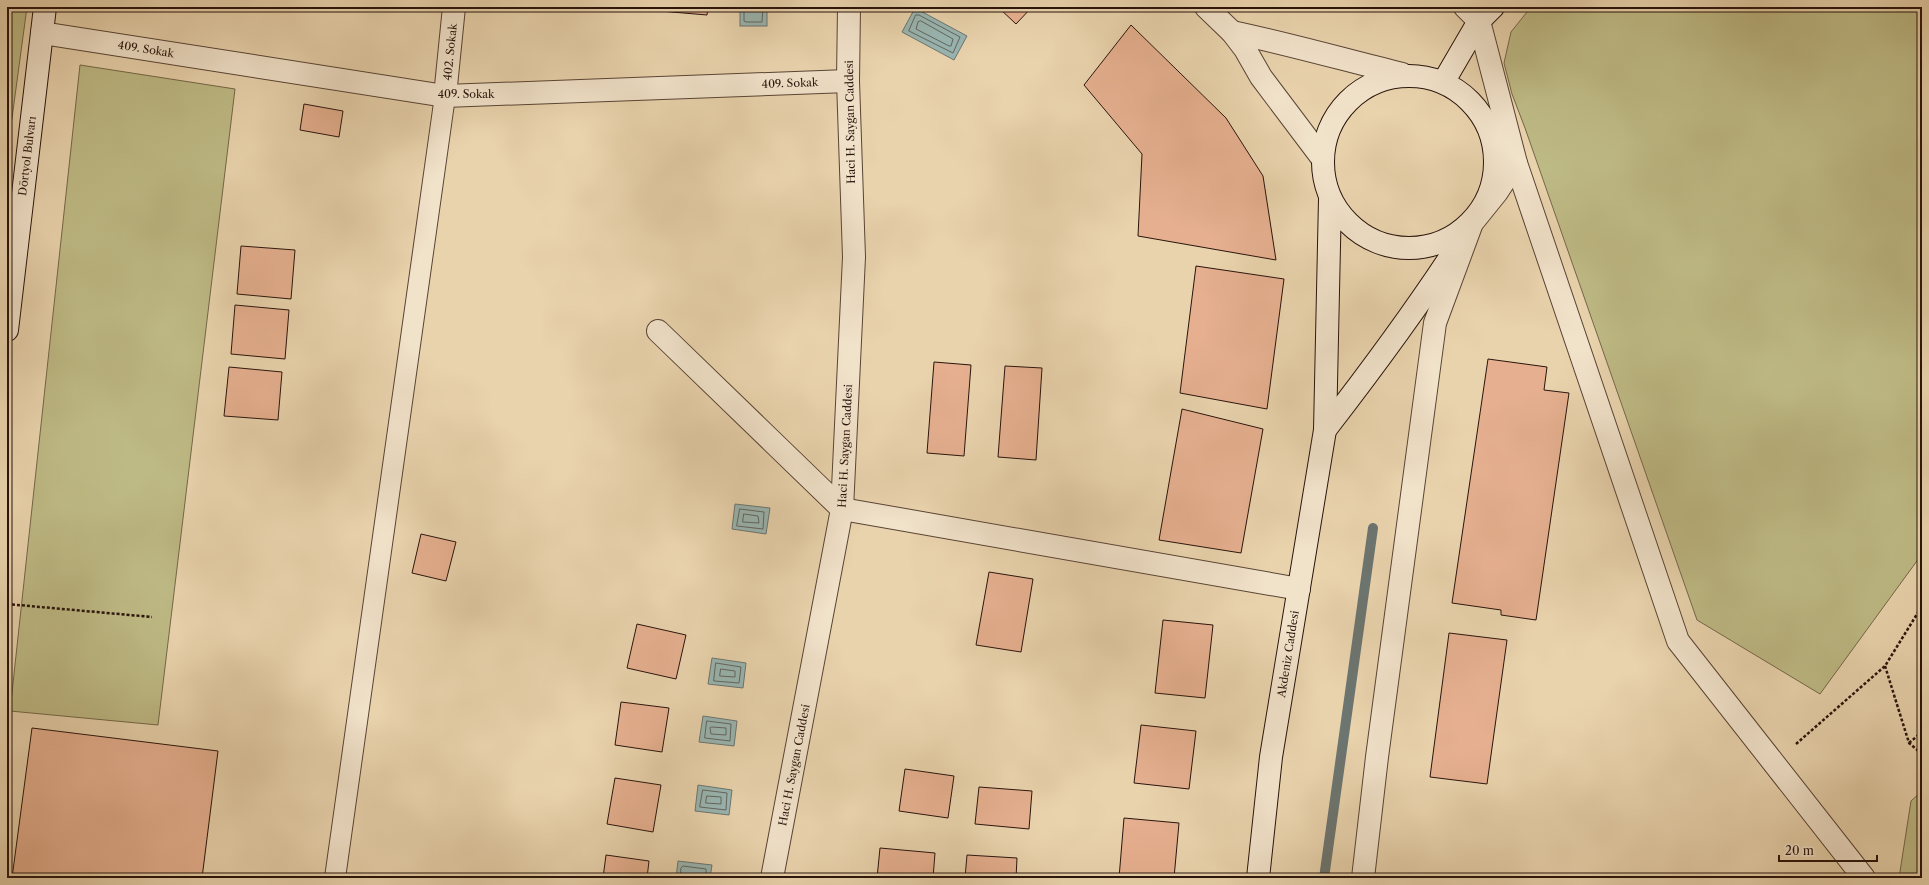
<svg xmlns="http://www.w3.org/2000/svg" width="1929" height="885" font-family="'Libre Caslon Text',serif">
<rect width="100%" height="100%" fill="#e9d3ad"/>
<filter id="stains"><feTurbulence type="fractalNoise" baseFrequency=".005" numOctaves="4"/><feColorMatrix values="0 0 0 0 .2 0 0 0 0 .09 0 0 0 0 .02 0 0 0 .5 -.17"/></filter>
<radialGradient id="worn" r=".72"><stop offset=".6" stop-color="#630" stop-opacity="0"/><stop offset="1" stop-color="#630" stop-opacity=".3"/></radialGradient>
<g fill="#beba85" stroke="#746748">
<path d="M7,7H27L7,155Z"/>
<path d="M1531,7H1922V554L1820,694L1697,620L1525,128L1512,94L1504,63L1511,32Z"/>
<path d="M80,65L235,89L158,725L10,711Z"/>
<path d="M1922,791V878H1899L1911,801Z"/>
</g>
<g fill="#99b6b2" stroke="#6c7570">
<rect x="740" y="7" width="27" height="19"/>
<path d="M915,8L967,36L954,60L902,32Z"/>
<path d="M735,504L770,508L766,534L732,529Z"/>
<path d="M712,658L746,663L743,688L708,684Z"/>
<path d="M703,716L737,721L734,746L699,742Z"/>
<path d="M698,785L732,790L729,815L695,811Z"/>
<path d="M678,861L712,865L710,878H676Z"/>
</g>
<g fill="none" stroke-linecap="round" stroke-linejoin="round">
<g stroke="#61655f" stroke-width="1">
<path d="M744,7V21L746,22H762L763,7"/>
<path d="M916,15H919L960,37L953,53L909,31Z"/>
<path d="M921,21L953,39L951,46H949L916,29L918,22Z"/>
<path d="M740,509L764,512L763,529L737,526Z"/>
<path d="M744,514L758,516L759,523L743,522Z"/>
<path d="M716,663L741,667L739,683L714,681Z"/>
<path d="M721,669L735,671V677L720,676Z"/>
<path d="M707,721L731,724L730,741L705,738Z"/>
<path d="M712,727L726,728V735L711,734L710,728Z"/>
<path d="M703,790L727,793L726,810L700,807Z"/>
<path d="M707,796L721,797V804L706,803Z"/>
<path d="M680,878L681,868L683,866L706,869V878"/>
</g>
<path stroke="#6c7570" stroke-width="10" d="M1324,878L1373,528"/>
</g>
<g fill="#e6b090" stroke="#29140c">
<path d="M335,7H359V9Z"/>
<path d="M660,7H708L707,15L660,11Z"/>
<path d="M998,7H1032L1016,24Z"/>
<path d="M1131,25L1226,118L1263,176L1276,260L1138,236L1142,154L1084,85Z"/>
<path d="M304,104L343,111L339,137L300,130Z"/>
<path d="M241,246L295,250L291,299L237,294Z"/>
<path d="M1196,266L1284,279L1267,409L1180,393Z"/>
<path d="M235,305L289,310L285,359L231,354Z"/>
<path d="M1488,359L1547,367L1544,390L1569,393L1536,620L1501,615V610L1452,603Z"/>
<path d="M934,362L971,365L964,456L927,453Z"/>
<path d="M1005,366L1042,368L1036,460L998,457Z"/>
<path d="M229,367L282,372L278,420L224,416Z"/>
<path d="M1182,409L1263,429L1241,553L1159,540Z"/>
<path d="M421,534L456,542L446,581L412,573Z"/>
<path d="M989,572L1033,579L1021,652L976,645Z"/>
<path d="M1163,620L1213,625L1205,698L1155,693Z"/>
<path d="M637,624L686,635L676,679L627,668Z"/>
<path d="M1449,633L1507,640L1487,784L1430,777Z"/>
<path d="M621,702L669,708L662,752L615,745Z"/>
<path d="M1141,725L1196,731L1189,789L1134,783Z"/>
<path d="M32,728L218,751L202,878H12Z"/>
<path d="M905,769L954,776L948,818L899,811Z"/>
<path d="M615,778L661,785L653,832L607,824Z"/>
<path d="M979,787L1032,791L1029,829L975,824Z"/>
<path d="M1124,818L1179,823L1174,878H1119Z"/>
<path d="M880,848L935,853L933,878H877Z"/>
<path d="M606,855L649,861L647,878H603Z"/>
<path d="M967,855L1017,858L1016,878H965Z"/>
</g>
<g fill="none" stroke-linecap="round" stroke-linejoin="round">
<g stroke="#594434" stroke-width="22">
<path id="service" d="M335,878L445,96"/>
</g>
<g stroke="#594434" stroke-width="24">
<g id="minor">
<path d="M1465,7L1479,21L1516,163L1678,641L1864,878"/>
<path d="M42,33L445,96L848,81"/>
<path d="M445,96L454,7"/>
<path d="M658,331L842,509L1299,589"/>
<path d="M1363,878L1377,757L1435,323L1472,223L1497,192L1516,163"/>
</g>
</g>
<g stroke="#594434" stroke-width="24">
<g id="tertiary">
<path d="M1206,7L1232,32L1245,49L1261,77L1322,158"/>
<path d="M1232,32C1289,44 1345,60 1402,74"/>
<path d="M772,878L842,509L854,257L848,81L849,7"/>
</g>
</g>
<g stroke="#29140c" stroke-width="24">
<g id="secondary">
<circle cx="1409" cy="162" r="86"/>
<path d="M1444,81L1479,21L1493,7"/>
<path d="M7,330L45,7"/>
<path d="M1325,430C1376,364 1425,298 1469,228"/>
<path d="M1258,878L1271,757L1325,430L1330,199"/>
</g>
</g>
<g stroke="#29140c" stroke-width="2.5" stroke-dasharray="3 2" stroke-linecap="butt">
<path d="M7,604L152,617"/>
<path d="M1885,666L1909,743L1922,754"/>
<path d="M1909,743L1922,732"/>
<path d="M1796,744L1885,666L1922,606"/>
</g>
<use href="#service" stroke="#f1e2ca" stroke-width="20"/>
<use href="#minor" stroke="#f1e2ca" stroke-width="22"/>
<use href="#tertiary" stroke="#f1e2ca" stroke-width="22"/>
<use href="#secondary" stroke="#f1e2ca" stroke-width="22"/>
</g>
<g text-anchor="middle" stroke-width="3.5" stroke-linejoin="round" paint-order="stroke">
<g font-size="11" fill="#29140c" stroke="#f1e2ca">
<text transform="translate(146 49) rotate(9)" y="4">409. Sokak</text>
<text transform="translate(450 52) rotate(-84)" y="4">402. Sokak</text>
<text transform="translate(790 83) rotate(-2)" y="4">409. Sokak</text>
<text x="466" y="98">409. Sokak</text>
<text transform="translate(850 122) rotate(-91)" y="4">Haci H. Saygan Caddesi</text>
<text transform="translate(27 156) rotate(-83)" y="4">Dörtyol Bulvarı</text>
<text transform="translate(845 446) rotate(-87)" y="4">Haci H. Saygan Caddesi</text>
<text transform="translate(1288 654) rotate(-81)" y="4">Akdeniz Caddesi</text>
<text transform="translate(794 765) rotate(-79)" y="4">Haci H. Saygan Caddesi</text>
</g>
</g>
<rect width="1929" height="885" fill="none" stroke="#e9d3ad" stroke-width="24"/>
<rect x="8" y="8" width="1913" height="869" fill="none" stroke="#29140c" stroke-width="2"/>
<rect x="12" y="12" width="1905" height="861" fill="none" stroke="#29140c"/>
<path d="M1779 855v6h98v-6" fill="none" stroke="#29140c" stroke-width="2"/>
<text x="1785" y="855" font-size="12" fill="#29140c" stroke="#f1e2ca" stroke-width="3" paint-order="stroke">20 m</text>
<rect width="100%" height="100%" filter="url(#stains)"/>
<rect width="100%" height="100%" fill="url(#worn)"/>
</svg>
